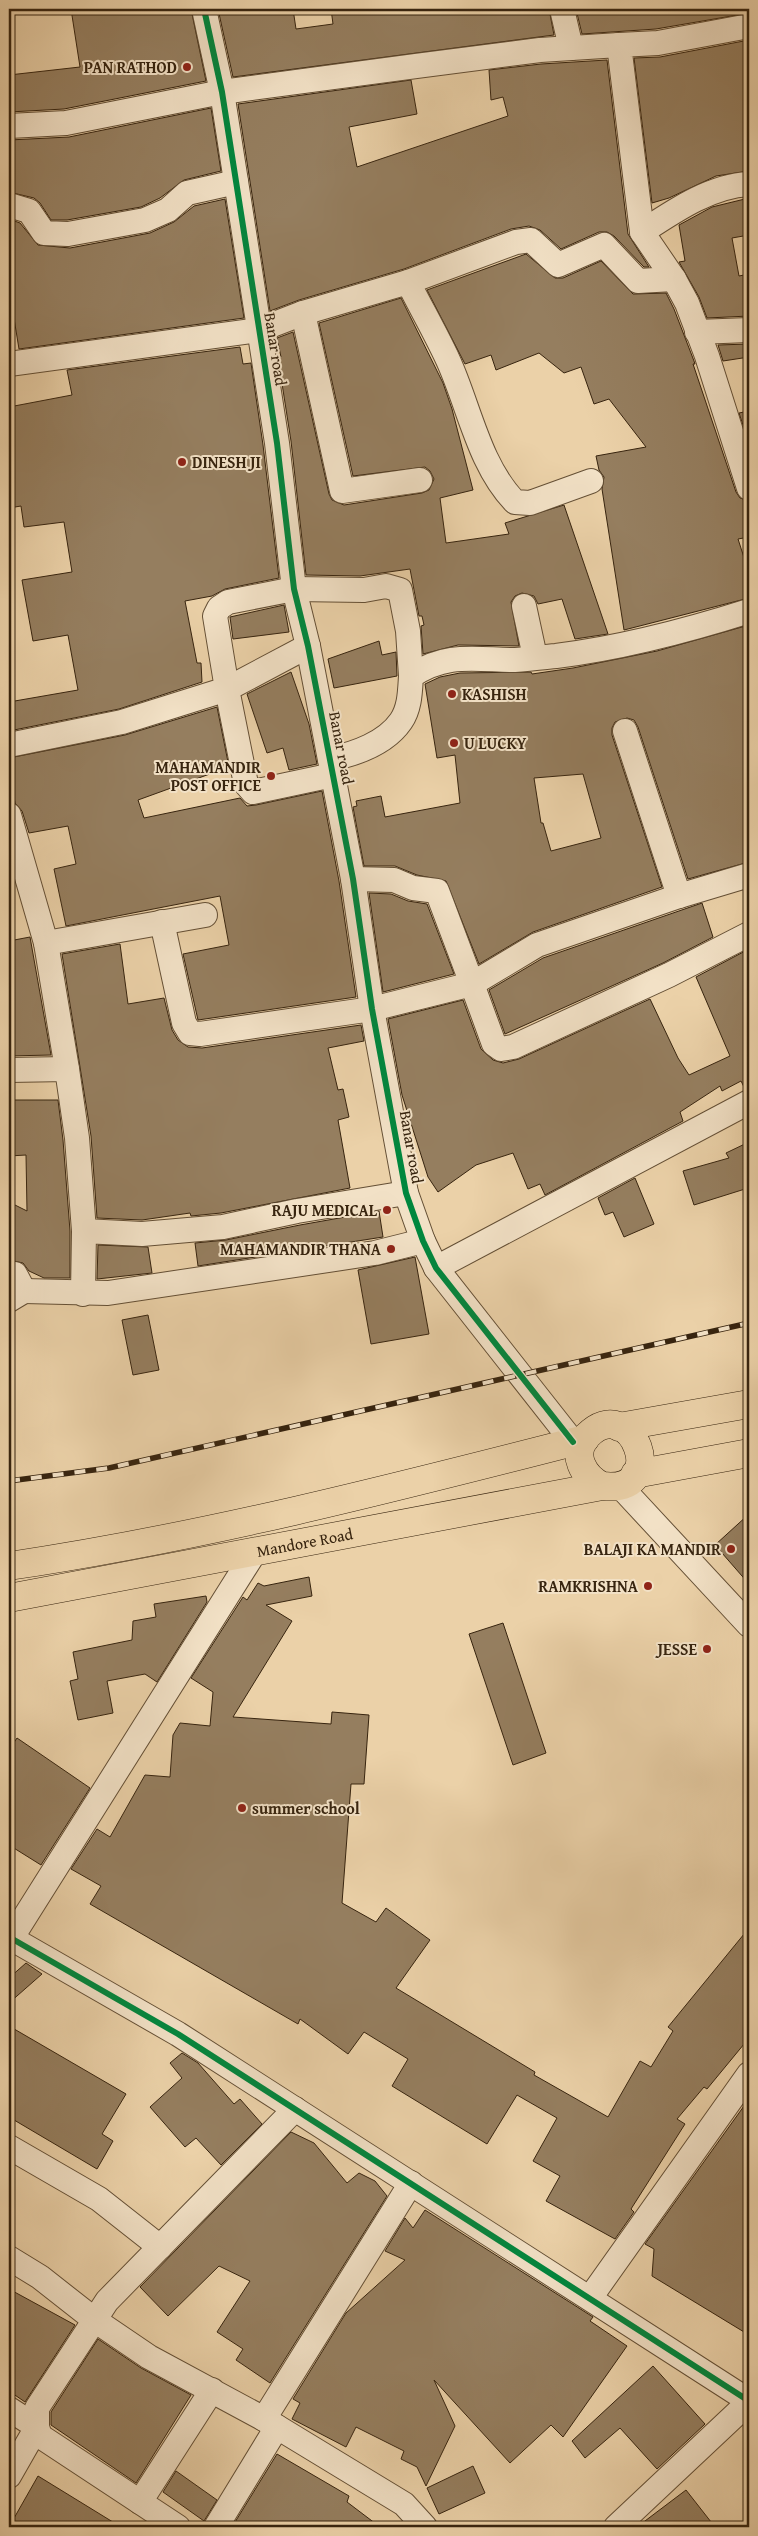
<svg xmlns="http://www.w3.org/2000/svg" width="758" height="2536" font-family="'Gentium Book Plus',serif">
<rect width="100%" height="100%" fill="#ebd1a8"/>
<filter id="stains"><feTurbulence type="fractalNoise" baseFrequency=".004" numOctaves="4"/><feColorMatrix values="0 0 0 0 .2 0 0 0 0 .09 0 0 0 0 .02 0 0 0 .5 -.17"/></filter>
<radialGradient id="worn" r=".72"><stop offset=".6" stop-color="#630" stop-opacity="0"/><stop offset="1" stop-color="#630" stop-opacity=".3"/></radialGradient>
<g fill="#957e5f" stroke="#37240f" fill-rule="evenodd">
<path d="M71,9H191L206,81L64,109L9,112V75L80,67Z"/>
<path d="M218,9H293L296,29L333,24L331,9H549L554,35L233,77Z"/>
<path d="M576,9H749V13L656,29L582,34Z"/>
<path d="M749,40V171L716,176L669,198L652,203L634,58L660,57Z"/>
<path d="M607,60L628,234L649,267H644L614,236L607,232H599L561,249L540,230L529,226L511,229L404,269L299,300L270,311L238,104L411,80L417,114L349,127L357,167L508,116L503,97L491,100L489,70L541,64Z"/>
<path d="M211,108L221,171L184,180L160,198L141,207L67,220H51L40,203L34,198L9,192V140L69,137Z"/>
<path d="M749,198V235L732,238L739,276L749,274V316L707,318L699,297L679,262L685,261L679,225L712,207Z"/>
<path d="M225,199L244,318L19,349L11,300H9V219L20,223L38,245L70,248L150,233L174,222L194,206Z"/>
<path d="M526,254L555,278H563L601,261L633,294L666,293L674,309L694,361L695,364H693L736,492L740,498L749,501V537L738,539L749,573V598L624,630L602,489L604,477L599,470L596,456L646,447L609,399L594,404L581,367L564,373L539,353L496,370L491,355L465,364L427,290Z"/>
<path d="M401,298L443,383L452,409L473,490L440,498L446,543L509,534L505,523L564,505L608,634L575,639L562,599L538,604L534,596L522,593L515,596L511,602L519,646L458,645L423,654L421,626L424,625L422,616H419L410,569L360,576L306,575L291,441L278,358L281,357L277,338L293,332L329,494L332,500L344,505L422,493L429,490L434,479L430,471L425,467L353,476L319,323Z"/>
<path d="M749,344V357L723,361L718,345Z"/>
<path d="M240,347L243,364L251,363L263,445L279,578L225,589L212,596L185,601L197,663H201L202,682L119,709L9,731V702L78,690L68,635L33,641L22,580L72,572L64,522L24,527L21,506L9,508V407L72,395L67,370Z"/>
<path d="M749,411V443L739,413Z"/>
<path d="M284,605L289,632L233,639L230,617Z"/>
<path d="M749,625V862L688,879L638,727L634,720L627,718L615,722L612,728V735L662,887L533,932L479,964L446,881L417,875L395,866H364L353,807L357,806L356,801L381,796L385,817L460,803L455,755L437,758L425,684L440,677L460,673L531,672L532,674L573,668L657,651ZM583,774L601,838L551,851L543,823H541L534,778Z"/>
<path d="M379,641L382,655L396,652L397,676L334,688L328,659Z"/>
<path d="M291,672L309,724L317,764L289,770L283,748L267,753L247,694Z"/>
<path d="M217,707L229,767L138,800L144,818L240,798L247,806L256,805L322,791L339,881L356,997L198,1020L183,954L229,945L220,896L66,926L54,869L76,864L68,826L29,833L22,811L15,803L11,779L9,780V758L125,735Z"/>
<path d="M369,893L391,894L408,901L427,904L454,974L383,992Z"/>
<path d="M702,903L713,937L663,963L505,1034L489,990L543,958Z"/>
<path d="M30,937L51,1055L9,1056V996H13L9,975V941Z"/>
<path d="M120,944L128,1004L164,998L172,1030L178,1040L188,1047L202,1048L361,1025L364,1041L328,1048L338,1090L343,1089L349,1117L338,1120L350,1188L221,1213L191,1216L190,1213L142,1220L97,1218L91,1136L62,954Z"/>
<path d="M749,949V1088L745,1089L741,1081L722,1091L720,1086L680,1112L683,1121L545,1195L540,1184L528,1189L513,1153L476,1165L438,1192L428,1177L402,1095L388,1019L463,1000L481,1049L493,1060L503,1063L519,1059L650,999L678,1058L689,1075L730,1056L696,977Z"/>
<path d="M9,1100H58L63,1140L70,1231V1278H44L29,1271L23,1263L9,1260V1202L27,1211L26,1155L9,1156Z"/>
<path d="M749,1142V1198L745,1189L694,1205L683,1171L729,1158L726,1153Z"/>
<path d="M635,1178L654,1224L624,1237L613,1212L605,1215L598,1198Z"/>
<path d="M379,1211L383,1237L198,1266L195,1243L226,1240L300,1225Z"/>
<path d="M98,1245L148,1247L152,1273L97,1279Z"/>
<path d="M415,1257L429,1334L371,1344L358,1270Z"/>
<path d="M148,1315L159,1370L133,1375L122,1320Z"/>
<path d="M749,1514V1584L715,1545Z"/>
<path d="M309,1577L312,1596L266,1605L292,1621L233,1717L331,1724L332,1712L369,1715L364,1784H351L342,1903L376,1922L386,1908L430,1940L396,1988L535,2072L534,2075L608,2117L640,2061L651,2067L673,2031L668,2027L749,1928V2038L707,2089L704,2087L677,2119L685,2124L631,2209L634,2212L615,2239L546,2201L560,2176L533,2161L557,2118L517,2095L487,2144L392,2086L408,2059L364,2032L348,2054L300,2019L298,2024L90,1904L101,1886L71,1869L97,1829L110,1837L145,1775L170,1777L173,1735L180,1723L210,1726L213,1692L191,1678L243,1597L247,1600L258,1583L264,1586Z"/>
<path d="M206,1596L207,1602L157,1682L145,1674L107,1681L113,1713L78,1720L70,1681L78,1679L73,1652L132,1640L133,1621L156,1617L154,1604Z"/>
<path d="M503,1623L546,1753L513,1765L469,1634Z"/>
<path d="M17,1738L90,1788L41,1865L9,1845V1750Z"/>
<path d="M26,1963L42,1974L9,2003V1978Z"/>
<path d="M9,2026L126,2094L102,2134L113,2141L97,2169L9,2117Z"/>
<path d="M182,2053L198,2063L234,2104L240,2099L262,2124L221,2165L196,2138L185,2147L150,2107L182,2078L170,2063Z"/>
<path d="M749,2099V2174L747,2194L749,2198V2335L652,2276L654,2249L645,2244Z"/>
<path d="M291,2132L314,2143L347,2183L359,2173L375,2181L387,2196L270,2383L236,2360L243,2349L217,2332L250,2281L219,2266L168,2316L140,2287Z"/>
<path d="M425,2210L593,2317L590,2321L627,2346L563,2437L551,2425L510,2463L434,2380L455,2426L426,2486L417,2467L401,2459L404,2451L356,2427L346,2447L292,2419L300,2403L293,2399L346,2313L405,2260L385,2251L405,2218L413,2228Z"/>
<path d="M9,2289L75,2325L25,2402L9,2391Z"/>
<path d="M98,2339L141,2368L191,2395L136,2483L51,2425V2412Z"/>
<path d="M653,2366L705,2424L657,2469L620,2428L585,2458L572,2441Z"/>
<path d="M277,2454L349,2496L347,2502L380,2527H232Z"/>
<path d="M473,2466L485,2493L439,2514L427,2488Z"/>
<path d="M176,2471L217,2500L204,2521L163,2492Z"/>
<path d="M38,2476L121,2527H9Z"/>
<path d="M686,2490L715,2527H637Z"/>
</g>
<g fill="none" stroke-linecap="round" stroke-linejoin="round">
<g stroke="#644f35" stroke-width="26">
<g id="minor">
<path d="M204,9L222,92L277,443L294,589L308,646L353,879L372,1009L406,1193L423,1241L436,1268L573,1442"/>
<path d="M562,9L571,48"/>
<path d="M749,26L658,43L619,45L642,232L674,279L687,303L707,356L749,488"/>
<path d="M9,126L66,123L222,92L416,66L540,50L619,45"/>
<path d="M9,205L29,211L44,233L68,234L145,220L168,210L187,193L236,182"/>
<path d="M642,232C674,211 710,186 749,184"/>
<path d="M408,282L516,242L531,240L558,265L604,245L638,281L674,279"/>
<path d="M303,313L342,491L420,480"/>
<path d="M697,332L749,330"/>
<path d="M9,364L259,330L303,313L408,282C421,308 436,334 448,360C469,406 479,465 515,502L530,503L591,481"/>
<path d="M524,606L535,657"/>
<path d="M308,646L227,689L246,784L253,792L333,775"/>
<path d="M625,731L679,896"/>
<path d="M9,745L122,722L227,689L215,616L219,608L228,602L294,589L364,590L386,586L400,590L408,631L411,676"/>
<path d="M330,759C355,754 386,743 401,721C410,708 410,691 411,676C445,653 472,659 510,660C525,660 541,657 556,656C621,648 686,631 749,611"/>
<path d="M9,815L46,943L67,1069"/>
<path d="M353,879L394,880L413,888L437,891L472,984L537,945L679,896L749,875"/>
<path d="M162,922L184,1023L190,1033L200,1034L372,1009L472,984L494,1044L501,1049L513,1047L669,975L749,934"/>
<path d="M46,943L205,915"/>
<path d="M9,1070L67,1069L77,1138L84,1231"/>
<path d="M436,1268L749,1102"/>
<path d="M9,1273L15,1274L24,1291L9,1300"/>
<path d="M24,1291L108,1293L375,1253L423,1241"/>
<path d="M83,1294L84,1231L142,1234L223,1227L297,1211L406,1193"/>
<path d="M620,1486L749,1625"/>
<path d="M9,1937L178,2034L749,2401"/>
<path d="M9,1942L254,1553"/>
<path d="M9,2147L99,2199L160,2247"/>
<path d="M9,2258L40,2277L96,2321L149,2357L264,2419L404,2504L425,2527"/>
<path d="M590,2298L749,2074"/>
<path d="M9,2409L37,2427L9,2476"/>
<path d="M264,2419L411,2183"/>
<path d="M140,2502L212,2390"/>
<path d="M178,2527L40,2436L37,2427V2408L107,2301L295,2109"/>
<path d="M216,2527L277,2427"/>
<path d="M616,2527L749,2402"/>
</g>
</g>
<g stroke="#37240f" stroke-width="29">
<g id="highway">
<path d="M619,1427L749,1404"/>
<path d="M635,1474L749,1453"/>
<path d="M9,1566C204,1537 394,1488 585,1439"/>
<path id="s1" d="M9,1598L602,1486C673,1495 631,1390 587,1436C570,1454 584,1477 602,1486"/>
</g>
</g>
<use href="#minor" stroke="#f2e1c6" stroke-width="24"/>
<use href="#highway" stroke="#ebd1a8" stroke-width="28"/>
<g stroke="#37240f" stroke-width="5.5">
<path id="rail" d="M9,1481L109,1468L749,1323"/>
</g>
<use href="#rail" stroke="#f2e1c6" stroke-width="4" stroke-dasharray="11" stroke-linecap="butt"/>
<g stroke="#f2e1c6" stroke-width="9">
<g id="cycleway">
<path d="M204,9L222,92L277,443L294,589L308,646L353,879L372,1009L406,1193L423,1241L436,1268L573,1442"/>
<path d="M9,1937L178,2034L749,2401"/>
</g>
</g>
<use href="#cycleway" stroke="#00873e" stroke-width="6"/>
</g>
<g fill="#8f2418" stroke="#f2e1c6" stroke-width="2">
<circle cx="187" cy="67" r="5"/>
<circle cx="182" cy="462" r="5"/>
<circle cx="452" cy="694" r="5"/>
<circle cx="454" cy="743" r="5"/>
<circle cx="271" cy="776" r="5"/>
<circle cx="387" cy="1210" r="5"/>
<circle cx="391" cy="1249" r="5"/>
<circle cx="731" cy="1549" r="5"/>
<circle cx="648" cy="1586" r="5"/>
<circle cx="707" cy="1649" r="5"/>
<circle cx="242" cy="1808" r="5"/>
</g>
<g text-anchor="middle" stroke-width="4" stroke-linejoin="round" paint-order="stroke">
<g font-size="16" font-weight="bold" fill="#37240f" stroke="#f2e1c6" text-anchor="end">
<text x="177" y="73">PAN RATHOD</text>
<text x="192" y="468" text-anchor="start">DINESH JI</text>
<text x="462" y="700" text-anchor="start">KASHISH</text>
<text x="464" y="749" text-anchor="start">U LUCKY</text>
<text x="261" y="773">MAHAMANDIR<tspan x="261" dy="18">POST OFFICE</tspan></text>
<text x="377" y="1216">RAJU MEDICAL</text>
<text x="381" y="1255">MAHAMANDIR THANA</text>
<text x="721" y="1555">BALAJI KA MANDIR</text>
<text x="638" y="1592">RAMKRISHNA</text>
<text x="697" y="1655">JESSE</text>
<text x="252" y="1814" text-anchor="start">summer school</text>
</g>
<g font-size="16" fill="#37240f" stroke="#f2e1c6">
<text transform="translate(276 349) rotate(81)" y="6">Banar road</text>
<text transform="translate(342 748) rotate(79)" y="6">Banar road</text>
<text transform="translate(412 1147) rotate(80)" y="6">Banar road</text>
<text dy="6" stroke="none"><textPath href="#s1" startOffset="301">Mandore Road</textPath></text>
</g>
</g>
<rect width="758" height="2536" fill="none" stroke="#ebd1a8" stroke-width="30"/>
<rect x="10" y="10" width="738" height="2516" fill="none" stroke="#37240f" stroke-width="2.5"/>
<rect x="15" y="15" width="728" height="2506" fill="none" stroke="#37240f"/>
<rect width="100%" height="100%" filter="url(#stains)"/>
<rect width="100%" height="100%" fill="url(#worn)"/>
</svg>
